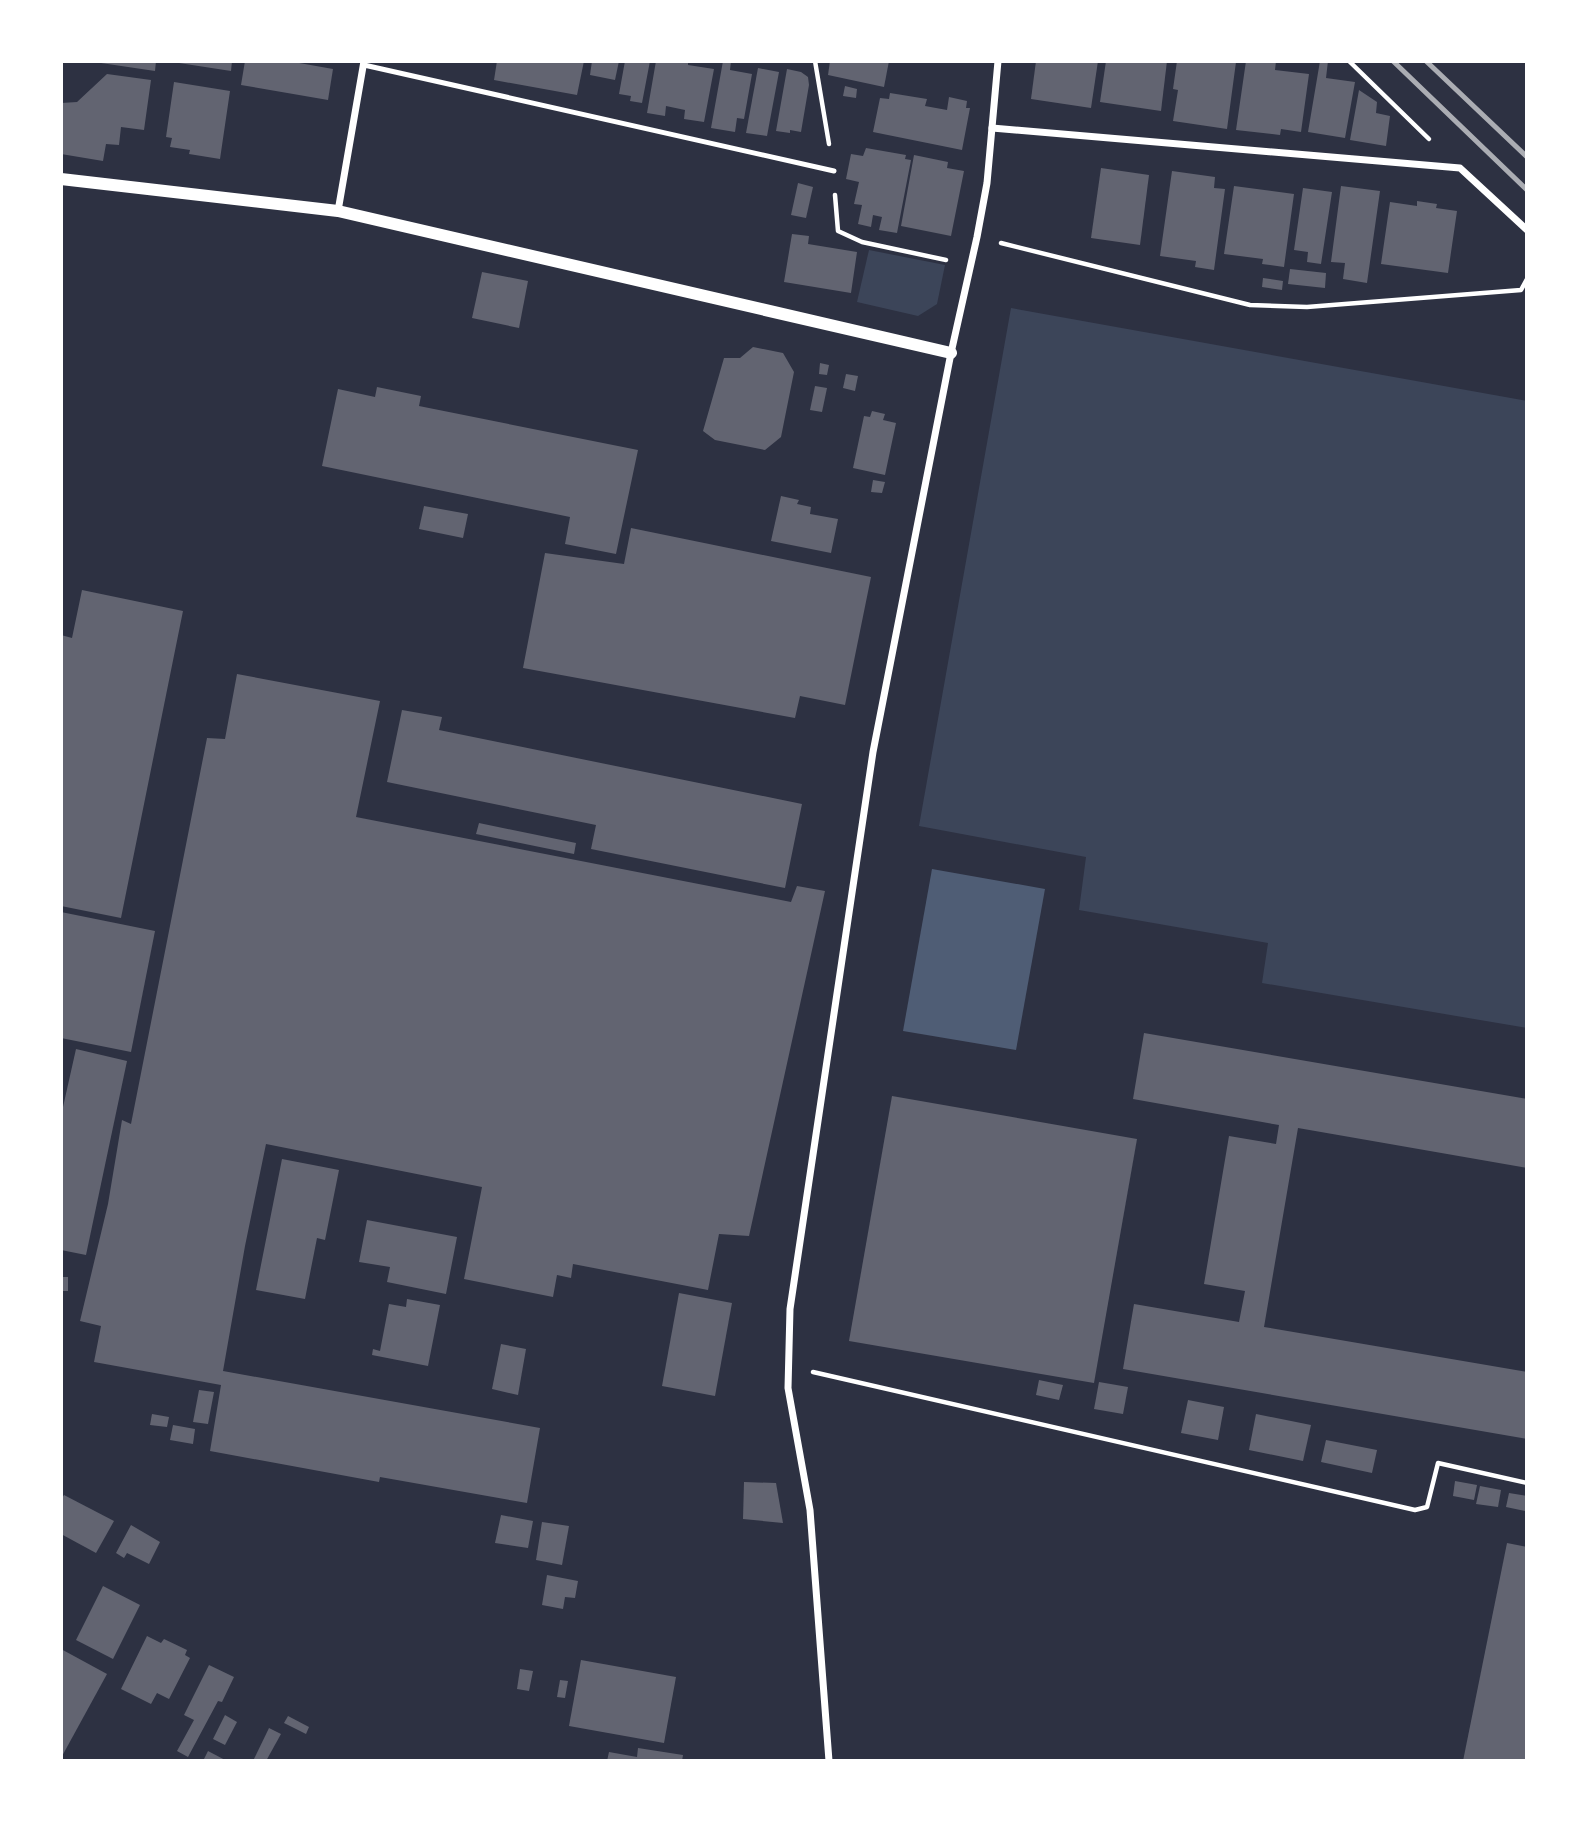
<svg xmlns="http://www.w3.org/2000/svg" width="1588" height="1822" font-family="'Open Sans',sans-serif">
<rect width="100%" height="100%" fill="#2d3142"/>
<g fill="#3c4559">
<path d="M869,250L945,265L937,304L918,316L857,302Z"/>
<path d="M1011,308L1527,401V1028L1262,983L1268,943L1079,910L1086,857L919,826Z"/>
</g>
<path fill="#4f5d75" d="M932,869L1045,889L1016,1050L903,1031Z"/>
<g fill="#626471">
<path d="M102,61H156L155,71L101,63Z"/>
<path d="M180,61H232L231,71L179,63Z"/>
<path d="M245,61H288L333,69L328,100L241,85Z"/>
<path d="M497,61H584L577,95L494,80Z"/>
<path d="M592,61H619L615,80L590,75Z"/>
<path d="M625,61H650L642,103L630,101L631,96L619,94Z"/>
<path d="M656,61H688V65L714,69L704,122L684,119L685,110L666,106L665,116L647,113Z"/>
<path d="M723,61H731L730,70L752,74L744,119L737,118L735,132L711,128Z"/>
<path d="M830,61H889L884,87L828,75Z"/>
<path d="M1036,61H1098L1091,108L1031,99Z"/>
<path d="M1106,61H1167L1161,111L1100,102Z"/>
<path d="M1177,61L1236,62L1227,129L1173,121L1178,90L1173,89Z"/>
<path d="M1246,61H1276L1275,70L1309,74L1301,132L1281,129L1280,135L1236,130Z"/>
<path d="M1320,61H1328L1326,78L1355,82L1345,138L1308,132Z"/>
<path d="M758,68L779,72L767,136L746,133Z"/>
<path d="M787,69L801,72L808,77L809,85L801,132L790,130V133L776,131Z"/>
<path d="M107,74L151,80L144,130L121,127L119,145L106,144L103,161L61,154V103L77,102Z"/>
<path d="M174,82L230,91L220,159L189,154L190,150L170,147L172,138L166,137Z"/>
<path d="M845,86L857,89L856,98L843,96Z"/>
<path d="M1359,90L1377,102L1376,113L1390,116L1386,146L1350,140Z"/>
<path d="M890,93L927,99L925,106L947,110L949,97L967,101L966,108H970L962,150L873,132L880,98L889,99Z"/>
<path d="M866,148L906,155L905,159L911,160L897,233L879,230L882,217L873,215L871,227L858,224L862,205L854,204L859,182L846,179L851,154L863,156Z"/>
<path d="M914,155L948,162L947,168L964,171L951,236L901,226Z"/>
<path d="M1101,168L1149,175L1140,245L1091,238Z"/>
<path d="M1172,171L1215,177L1214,188L1225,189L1214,270L1195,267L1196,261L1160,256Z"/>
<path d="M798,183L813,187L806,218L791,215Z"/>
<path d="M1234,186L1294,194L1284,267L1262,264L1263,259L1224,254Z"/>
<path d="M1341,186L1380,191L1367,283L1343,279L1345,263L1331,262Z"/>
<path d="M1303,188L1332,192L1321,264L1307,262L1308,252L1294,250Z"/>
<path d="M1417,201L1437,204L1436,208L1457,211L1448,273L1381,264L1390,202L1417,206Z"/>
<path d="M792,234L809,236L808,244L857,252L851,293L784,282Z"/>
<path d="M1290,269L1326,273L1325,288L1288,284Z"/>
<path d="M482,272L528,281L519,328L472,318Z"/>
<path d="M1263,278L1283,281L1282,290L1262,287Z"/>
<path d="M753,347L783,353L794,372L781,437L765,450L715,440L703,431L724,358H740Z"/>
<path d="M820,363L829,365L827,375L819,374Z"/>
<path d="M846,374L858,376L855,391L843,388Z"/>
<path d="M815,386L827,388L822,412L810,410Z"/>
<path d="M377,387L421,396L419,406L638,450L616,554L565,544L570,517L322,466L338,389L375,397Z"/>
<path d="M872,411L885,414L883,420L896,423L885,475L853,468L864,416L870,417Z"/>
<path d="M873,480L885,482L882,493L871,492Z"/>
<path d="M781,496L799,500L797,504L811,507L810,514L838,519L831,553L771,541Z"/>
<path d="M424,506L468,514L463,538L419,529Z"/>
<path d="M631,528L871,577L845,705L800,696L795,718L523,668L545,553L624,564Z"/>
<path d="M82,590L183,611L121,918L61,906V635L72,638Z"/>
<path d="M237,674L380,701L356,817L791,902L797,886L825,891L749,1236L719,1234L708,1290L573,1264L571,1278L557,1275L553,1297L464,1279L482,1187L266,1144L245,1246L223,1371L540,1428L527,1503L380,1477L379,1482L210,1451L221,1385L94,1362L101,1326L80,1321L108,1204L122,1120L131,1124L207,738L225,739Z"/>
<path d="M402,710L442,717L439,730L802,804L785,888L591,849L596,825L387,782Z"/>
<path d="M479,823L576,843L574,854L476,834Z"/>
<path d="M61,912L155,931L131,1052L61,1038Z"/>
<path d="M1144,1033L1527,1099V1168L1298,1128L1264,1327L1527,1372V1439L1123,1369L1134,1304L1239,1322L1245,1291L1204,1284L1229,1136L1276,1144L1279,1125L1133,1099Z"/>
<path d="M76,1049L127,1061L86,1255L61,1250V1116Z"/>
<path d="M892,1096L1137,1139L1094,1383L849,1341Z"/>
<path d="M282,1159L339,1170L325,1240L317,1238L305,1299L256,1290Z"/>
<path d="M367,1220L457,1237L446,1294L387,1282L390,1267L359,1262Z"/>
<rect x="61" y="1277" width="7" height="14"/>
<path d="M679,1293L732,1303L715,1396L662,1386Z"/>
<path d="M407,1299L440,1305L428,1366L372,1355L373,1349L380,1351L389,1304L406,1307Z"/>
<path d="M501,1344L526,1349L518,1395L492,1389Z"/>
<path d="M1039,1380L1063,1385L1059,1400L1036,1395Z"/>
<path d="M1099,1382L1128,1387L1123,1414L1094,1409Z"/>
<path d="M199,1390L214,1392L208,1424L193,1422Z"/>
<path d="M1188,1400L1224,1407L1218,1440L1181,1433Z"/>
<path d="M152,1414L169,1417L167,1427L150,1425Z"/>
<path d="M1256,1414L1311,1425L1303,1461L1249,1450Z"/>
<path d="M173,1425L195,1429L193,1444L170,1440Z"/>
<path d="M1326,1440L1377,1450L1372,1473L1321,1462Z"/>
<path d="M1455,1481L1477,1485L1474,1500L1453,1496Z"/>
<path d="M744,1482L776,1483L783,1523L743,1519Z"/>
<path d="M1480,1486L1501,1490L1498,1507L1476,1504Z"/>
<path d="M1509,1493L1527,1496L1525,1511L1506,1507Z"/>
<path d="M64,1495L114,1521L96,1553L61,1534V1500Z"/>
<path d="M501,1515L533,1521L528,1548L495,1543Z"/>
<path d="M542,1522L569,1526L562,1565L536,1560Z"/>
<path d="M131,1525L160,1542L149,1564L127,1553L124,1558L116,1553Z"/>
<path d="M1507,1543L1527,1547V1761H1463Z"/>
<path d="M547,1575L578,1581L575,1598L565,1597L563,1609L542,1605Z"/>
<path d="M103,1586L140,1605L113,1659L76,1640Z"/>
<path d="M147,1636L161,1643L164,1639L187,1650L185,1655L190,1658L169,1699L157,1693L151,1704L121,1689Z"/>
<path d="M61,1649L107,1674L61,1758Z"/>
<path d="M581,1660L676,1677L664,1743L569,1726Z"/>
<path d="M209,1665L234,1677L222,1702L218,1701L188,1757L177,1751L194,1720L184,1715Z"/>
<path d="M520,1669L533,1671L529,1691L517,1689Z"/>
<path d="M560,1680L568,1681L565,1698L557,1697Z"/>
<path d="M225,1715L237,1722L225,1745L213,1739Z"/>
<path d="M288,1716L309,1727L306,1734L284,1723Z"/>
<path d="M269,1728L281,1734L266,1761H253Z"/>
<path d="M638,1748L683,1755L682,1761H607L609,1752L637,1757Z"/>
<path d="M208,1751L227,1761H203Z"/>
</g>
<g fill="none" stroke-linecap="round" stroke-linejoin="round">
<g stroke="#fff" stroke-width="4.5">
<path d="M815,61L829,144"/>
<path d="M1349,61L1429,139"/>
<path d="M835,195L838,231L862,242L946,260"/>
<path d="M1001,243L1250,305L1307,307L1521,290L1527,279"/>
<path d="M813,1372L1415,1510L1427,1507L1438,1463L1527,1483"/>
</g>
<path stroke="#fff" stroke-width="5" d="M364,65L834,171"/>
<g stroke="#fff" stroke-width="7">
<path d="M992,128L1460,168L1527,230"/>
<path d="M338,211L364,61"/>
<path d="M829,1761L810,1510L788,1388L790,1309L873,752L951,353L977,237L987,183L998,61"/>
</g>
<path stroke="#fff" stroke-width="12" d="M61,179L338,211L951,353"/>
<g stroke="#abadb3" stroke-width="5">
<path d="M1393,61L1527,190"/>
<path d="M1426,61L1527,157"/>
</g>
</g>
<rect width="1588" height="1822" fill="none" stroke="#ffffff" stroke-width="126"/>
</svg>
